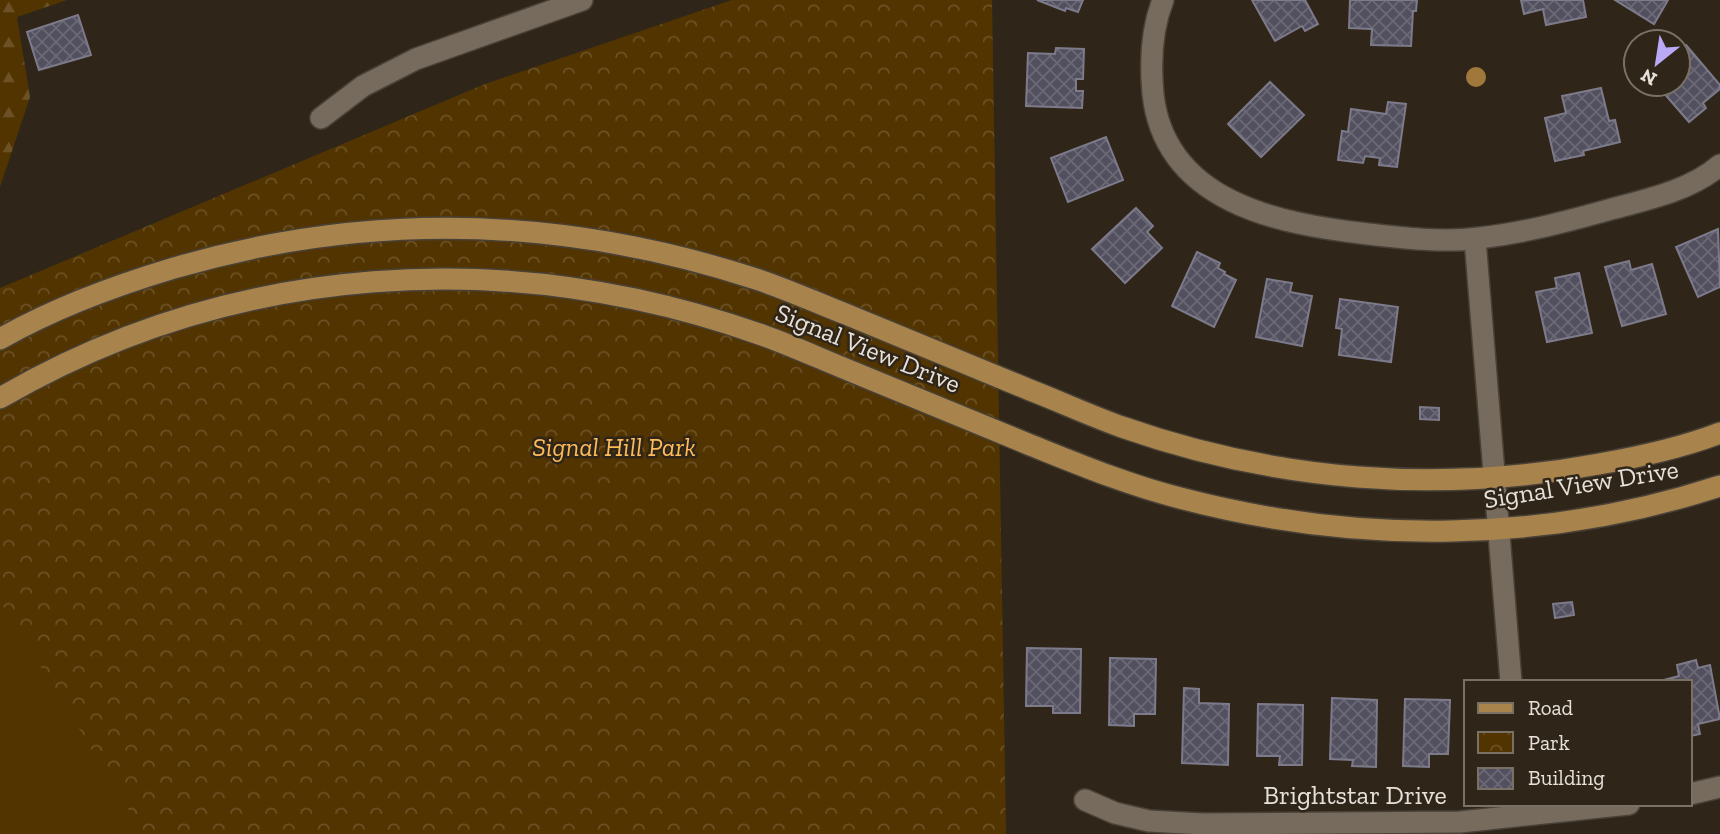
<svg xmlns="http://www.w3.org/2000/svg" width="1720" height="834" font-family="'Zilla Slab',serif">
<defs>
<pattern id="forest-firs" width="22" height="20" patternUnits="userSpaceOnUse" patternTransform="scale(1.75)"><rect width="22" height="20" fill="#523400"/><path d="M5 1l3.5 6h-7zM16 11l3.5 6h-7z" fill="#6b5125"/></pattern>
<pattern id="park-crowns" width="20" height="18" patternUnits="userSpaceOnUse" patternTransform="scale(1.75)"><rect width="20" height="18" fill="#523400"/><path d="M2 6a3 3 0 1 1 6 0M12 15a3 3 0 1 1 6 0" fill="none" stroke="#6b5125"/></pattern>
<pattern id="building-cross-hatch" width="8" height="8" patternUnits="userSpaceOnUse" patternTransform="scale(1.75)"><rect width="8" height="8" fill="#52505f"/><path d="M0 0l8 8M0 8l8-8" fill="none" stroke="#6b6975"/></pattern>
</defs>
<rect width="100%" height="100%" fill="#2f2619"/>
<path fill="url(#forest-firs)" d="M0,0H67L17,17L30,97L0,187Z"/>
<path fill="url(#park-crowns)" d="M732,0H992L1006,834H0V288L485,84Z"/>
<path fill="#523400" d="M0,601L135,820L112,834H0Z"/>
<g fill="url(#building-cross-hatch)" stroke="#7d7a8b" stroke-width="2">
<path d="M1037,0H1083L1078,12L1066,8L1065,11Z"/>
<path d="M1252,0H1305L1318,24L1305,31L1302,26L1275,41Z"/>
<path d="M1350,0H1417L1416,11H1413L1411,46L1371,45L1372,29L1349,28Z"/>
<path d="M1521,0H1583L1586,17L1546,25L1543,9L1524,14Z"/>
<path d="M1615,0H1668L1654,24Z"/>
<path d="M78,15L91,55L39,70L27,32Z"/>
<path d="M1686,45L1720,85V89L1703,103L1706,108L1689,122L1656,84H1678V51Z"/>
<path d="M1056,48L1084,49L1083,79H1076V91H1083L1082,108L1026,106L1028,53L1055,54Z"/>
<path d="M1270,82L1304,115L1261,157L1228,124Z"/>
<path d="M1601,88L1609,121L1615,120L1620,142L1583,151L1584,155L1555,161L1545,118L1566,113L1562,96Z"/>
<path d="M1388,102L1406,104L1397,167L1379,165L1380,158L1365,156L1363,163L1338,160L1342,131L1348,132L1351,109L1386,114Z"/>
<path d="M1106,137L1123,180L1068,202L1051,158Z"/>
<path d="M1136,208L1153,226L1147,232L1162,248L1125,283L1092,249Z"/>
<path d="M1718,229L1720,287L1698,297L1676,247Z"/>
<path d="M1197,252L1220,263L1218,268L1225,272L1224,274L1236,280L1214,327L1172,306Z"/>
<path d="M1629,261L1631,270L1652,264L1666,314L1622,326L1605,267Z"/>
<path d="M1579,273L1592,333L1547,342L1536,292L1557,288L1555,278Z"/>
<path d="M1267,279L1292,283L1290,292L1312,296L1302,346L1256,337Z"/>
<path d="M1340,299L1398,307L1391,362L1339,355L1342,329L1336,328Z"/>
<path d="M1420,407L1439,408V420L1420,419Z"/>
<path d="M1572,602L1574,615L1555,618L1553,604Z"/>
<path d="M1027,648L1081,649L1080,713H1053V706H1026Z"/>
<path d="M1110,658L1156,659L1155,714H1134V726L1109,725Z"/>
<path d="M1696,660L1698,668L1710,665L1720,719L1698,724L1700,734L1690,736V682H1665L1664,680L1679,676L1677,665Z"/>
<path d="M1184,688L1199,689V703L1229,704L1228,765L1182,763Z"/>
<path d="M1332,698L1377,700L1376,767L1352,766L1353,760L1330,759Z"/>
<path d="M1405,699L1450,700L1448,754H1429V767L1403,766Z"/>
<path d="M1258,704L1303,705L1302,765H1279L1280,756H1257Z"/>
</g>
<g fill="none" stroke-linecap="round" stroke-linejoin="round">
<g stroke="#494137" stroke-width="24">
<g id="minor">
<path d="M1163,0C1151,30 1150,62 1153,94C1165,202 1278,224 1368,234C1404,238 1443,243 1479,238C1523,233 1565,222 1608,210C1645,200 1690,191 1720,165"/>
<path d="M321,118L363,86L416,59L582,0"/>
<path d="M1475,239L1511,682"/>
<path d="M1690,794L1720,787"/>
<path d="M1085,800L1115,813L1149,821L1203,824L1460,822L1629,804"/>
</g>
</g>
<g stroke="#494137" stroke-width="24">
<g id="major">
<path d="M0,339C54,308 114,286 174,268C369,211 563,216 756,279C787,289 817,303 848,315C909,340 969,365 1030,390C1061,402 1091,416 1122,427C1276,481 1438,494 1599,464C1639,457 1681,448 1720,433"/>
<path d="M0,398C234,262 509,245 762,335C793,346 823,360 853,372C912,396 970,420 1028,444C1078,464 1128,485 1180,498C1358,545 1545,543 1720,486"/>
</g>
</g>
<use href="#minor" stroke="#766b5d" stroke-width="21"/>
<use href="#major" stroke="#a8844c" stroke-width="21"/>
</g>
<circle fill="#a0783c" cx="1476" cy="77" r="10"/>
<g text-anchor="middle" stroke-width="5" stroke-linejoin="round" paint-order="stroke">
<g font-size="26" fill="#e7e1d9" stroke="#2f2619">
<text transform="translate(868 348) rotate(22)" y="9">Signal View Drive</text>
<text transform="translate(1581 484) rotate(-9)" y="9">Signal View Drive</text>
<text x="1355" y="804">Brightstar Drive</text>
</g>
<g font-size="26" font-style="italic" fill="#fdbc58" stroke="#2f2619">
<text x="614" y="456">Signal Hill Park</text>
</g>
</g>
<rect x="1464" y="680" width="228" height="126" fill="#2f2619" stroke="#797166" stroke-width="2"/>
<rect x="1478" y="703" width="35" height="10" fill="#a8844c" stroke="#797166" stroke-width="2"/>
<text x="1528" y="715" font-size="21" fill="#e7e1d9">Road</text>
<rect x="1478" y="732" width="35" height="21" fill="url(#park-crowns)" stroke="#797166" stroke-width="2"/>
<text x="1528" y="750" font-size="21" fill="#e7e1d9">Park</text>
<rect x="1478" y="768" width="35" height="21" fill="url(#building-cross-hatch)" stroke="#797166" stroke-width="2"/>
<text x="1528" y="785" font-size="21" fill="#e7e1d9">Building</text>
<g transform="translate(1657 63) rotate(210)"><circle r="33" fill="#2f2619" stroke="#797166" stroke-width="2"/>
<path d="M0-5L12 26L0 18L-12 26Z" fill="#baaaf6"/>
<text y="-10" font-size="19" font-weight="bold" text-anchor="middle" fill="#e7e1d9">N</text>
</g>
</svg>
